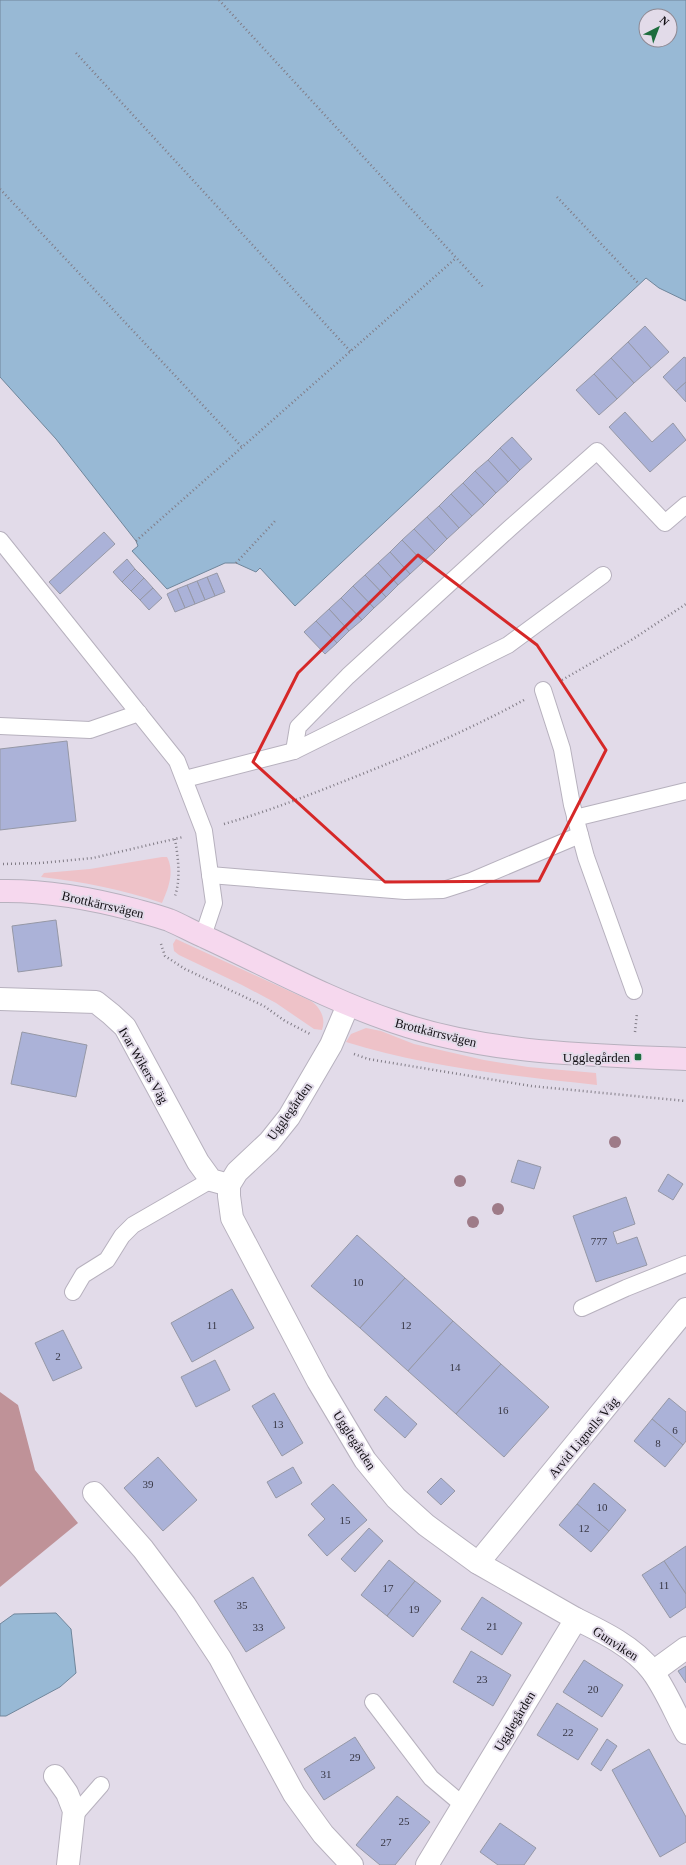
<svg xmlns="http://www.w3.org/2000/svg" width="686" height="1865" font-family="'Times New Roman',serif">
<rect width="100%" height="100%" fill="#e2dbe9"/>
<g fill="#eec2c8">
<path d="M162,857H167C175,872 168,889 162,903C120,889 85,882 41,877L44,873L90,869Z"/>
<path d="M176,939L311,1001C321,1008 326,1019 322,1030L314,1029L276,1003L242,985L179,955L174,951L173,944Z"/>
<path d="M366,1028L381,1031L414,1044L484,1060L528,1067L596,1073L597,1085C515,1076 425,1067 346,1042L351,1034Z"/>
</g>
<path fill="#bf9298" d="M0,1392L18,1405L35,1470L78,1523L0,1587Z"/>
<g fill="#98b9d5" stroke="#70869b" fill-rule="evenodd">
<path d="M0,0H686V301L659,288L646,278L295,606L260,568L256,572L236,563H225L167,589L132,551L138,546L136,541L56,439L0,377ZM646,16H670V40H646Z"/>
<path d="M56,1613L71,1629L76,1673L60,1687L6,1716H0V1624L14,1614Z"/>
</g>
<g fill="#abb2d8" stroke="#9698a6">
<path d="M645,326L669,352L651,368L628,342Z"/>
<path d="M628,342L651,368L634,383L611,358Z"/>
<path d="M684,357L686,358V382L676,391L663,377Z"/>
<path d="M611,358L634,383L617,399L594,374Z"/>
<path d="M594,374L617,399L599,415L576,390Z"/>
<path d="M686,382V402L676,391Z"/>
<path d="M625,412L652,442L673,423L686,440L650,472L609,427Z"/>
<path d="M512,437L532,459L520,470L500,448Z"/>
<path d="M500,448L520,470L508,482L488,460Z"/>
<path d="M488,460L508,482L496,493L475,471Z"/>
<path d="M475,471L496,493L484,505L463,483Z"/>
<path d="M463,483L484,505L472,516L451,494Z"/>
<path d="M451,494L472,516L459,528L439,506Z"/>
<path d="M439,506L459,528L447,539L427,517Z"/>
<path d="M427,517L447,539L435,551L414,529Z"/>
<path d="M414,529L435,551L423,562L402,540Z"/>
<path d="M104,532L115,544L60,594L49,582Z"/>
<path d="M402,540L423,562L410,574L390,552Z"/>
<path d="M390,552L410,574L398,585L378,563Z"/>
<path d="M127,559L135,569L122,582L113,572Z"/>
<path d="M378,563L398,585L386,597L365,575Z"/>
<path d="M135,569L144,578L131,591L122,582Z"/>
<path d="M217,573L225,592L215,596L207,577Z"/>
<path d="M365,575L386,597L374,608L353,586Z"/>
<path d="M207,577L215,596L205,600L197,581Z"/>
<path d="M144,578L153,588L140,600L131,591Z"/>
<path d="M197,581L205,600L195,604L187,585Z"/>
<path d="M187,585L195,604L185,608L177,589Z"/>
<path d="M353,586L374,608L362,620L341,598Z"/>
<path d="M153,588L162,598L149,610L140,600Z"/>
<path d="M177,589L185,608L175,612L167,594Z"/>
<path d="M341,598L362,620L349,631L329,609Z"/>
<path d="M329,609L349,631L337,643L316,621Z"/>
<path d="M316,621L337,643L325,654L304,632Z"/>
<path d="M67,741L76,821L0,830V749Z"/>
<path d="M56,920L62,966L18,972L12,926Z"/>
<path d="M22,1032L87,1045L76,1097L11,1084Z"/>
<path d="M518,1160L541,1167L534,1189L511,1182Z"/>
<path d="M668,1174L683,1184L673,1200L658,1191Z"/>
<path d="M626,1197L635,1224L613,1232L617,1244L637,1237L647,1265L596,1282L573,1216Z"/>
<path d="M357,1235L405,1278L360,1328L311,1286Z"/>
<path d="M405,1278L453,1321L408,1371L360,1328Z"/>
<path d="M232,1289L254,1328L192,1362L171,1323Z"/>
<path d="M453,1321L501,1364L456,1414L408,1371Z"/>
<path d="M63,1330L82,1368L53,1381L35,1343Z"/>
<path d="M215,1360L230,1390L196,1407L181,1377Z"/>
<path d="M501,1364L549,1407L504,1457L456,1414Z"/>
<path d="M274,1393L303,1443L282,1456L252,1406Z"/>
<path d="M386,1396L417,1424L405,1438L374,1410Z"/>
<path d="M669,1398L686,1412V1441L683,1445L652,1419Z"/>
<path d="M652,1419L683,1445L665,1467L634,1441Z"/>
<path d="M158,1457L197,1500L163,1531L124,1488Z"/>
<path d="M293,1467L302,1483L276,1498L267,1482Z"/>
<path d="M441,1478L455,1491L441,1505L427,1492Z"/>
<path d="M594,1483L626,1510L609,1531L577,1504Z"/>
<path d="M333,1484L367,1520L327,1556L308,1535L325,1519L311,1504Z"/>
<path d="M577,1504L609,1531L591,1552L559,1525Z"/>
<path d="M369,1528L383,1541L355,1572L341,1559Z"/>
<path d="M686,1546V1594L664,1561Z"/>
<path d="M389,1560L415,1581L387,1616L361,1595Z"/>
<path d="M664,1561L686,1594V1607L670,1618L642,1575Z"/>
<path d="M253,1577L285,1628L246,1652L214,1601Z"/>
<path d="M415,1581L441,1601L413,1637L387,1616Z"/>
<path d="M482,1597L522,1623L502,1655L461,1629Z"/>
<path d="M471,1651L511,1675L493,1706L453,1682Z"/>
<path d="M584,1660L623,1685L602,1717L563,1692Z"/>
<path d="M686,1666V1683L678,1671Z"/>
<path d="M557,1703L598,1729L578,1760L537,1735Z"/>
<path d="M355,1737L375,1768L324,1800L304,1769Z"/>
<path d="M607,1739L617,1746L601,1771L591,1764Z"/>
<path d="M649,1749L686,1817V1842L660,1857L612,1770Z"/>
<path d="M397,1796L430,1822L395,1865H380L356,1845Z"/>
<path d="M500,1823L536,1848L524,1865H498L480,1852Z"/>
</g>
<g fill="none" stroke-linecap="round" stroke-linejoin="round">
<g stroke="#b7b1be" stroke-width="18">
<g id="lane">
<path d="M0,540L177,761L204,831L214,903L203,936"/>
<path d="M543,690L562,749L572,805L586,857L634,991"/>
<path d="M0,726L90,730L139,713"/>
<path d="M294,751L298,727L348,676L510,528L597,451L665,523L686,505"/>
<path d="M185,779L294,751L508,645L603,575"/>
<path d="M575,818L686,791"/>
<path d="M210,875L405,891L443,890L471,881L580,835"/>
<path d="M73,1292L83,1275L107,1260L122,1236L133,1225L211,1180"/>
<path d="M582,1308L626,1288L686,1264"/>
<path d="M373,1702L431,1778L463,1805"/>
<path d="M73,1817L101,1785"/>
</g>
</g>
<g stroke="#b7b1be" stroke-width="24">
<g id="street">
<path d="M0,999L96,1002L111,1014L125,1027L198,1162L211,1180L229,1185"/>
<path d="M348,1005L331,1045L289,1117L269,1142L237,1172L229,1185V1196L232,1218L318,1381L365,1460L396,1498L426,1525L478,1563L576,1619L427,1865"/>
<path d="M94,1493L143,1549L185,1605L220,1658L294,1794L323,1834L352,1865"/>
<path d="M478,1563L686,1309"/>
<path d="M576,1619C603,1632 634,1647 652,1671C666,1690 675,1713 686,1733"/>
<path d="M653,1672L686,1648"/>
<path d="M55,1776L67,1793L74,1811L68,1865"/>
</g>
</g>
<g stroke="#b7b1be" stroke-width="24">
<path id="secondary" d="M0,891C46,890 90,898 135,910C146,913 158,916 169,920C181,925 193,932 205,937C268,966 329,1000 395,1022C489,1054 588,1055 686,1059"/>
</g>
<g stroke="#817c86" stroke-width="2.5" stroke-dasharray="1 3" stroke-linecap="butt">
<path d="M219,0L484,288"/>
<path d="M76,53L351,352"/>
<path d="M0,189L242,447"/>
<path d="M557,197L639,284"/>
<path d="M136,541L456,258"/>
<path d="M236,563L276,520"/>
<path d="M562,680L633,639L686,604"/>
<path d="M224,824C266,812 307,796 347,780C408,756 467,731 524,700"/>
<path d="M175,839C178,857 181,878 175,896"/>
<path d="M3,864L41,863L93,858L183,837"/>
<path d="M161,944L165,956L185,969L264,1006L285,1021L310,1034"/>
<path d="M635,1032L637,1013"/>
<path d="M354,1054L368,1059L531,1086L686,1101"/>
</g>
<use href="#lane" stroke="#fff" stroke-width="16"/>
<use href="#street" stroke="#fff" stroke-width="22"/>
<use href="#secondary" stroke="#f6d8ee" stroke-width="22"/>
</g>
<g fill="#9e7b88">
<circle cx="615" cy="1142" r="6"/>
<circle cx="460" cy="1181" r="6"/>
<circle cx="498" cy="1209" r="6"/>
<circle cx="473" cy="1222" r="6"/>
</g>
<path fill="none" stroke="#d62828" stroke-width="3" stroke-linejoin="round" d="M418,555L537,645L606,750L539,881L385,882L253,762L298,673Z"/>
<rect fill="#1d6d3e" stroke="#e2dbe9" stroke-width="1.5" x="634" y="1053" width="8" height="8" rx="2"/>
<g text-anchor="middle" stroke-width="4" stroke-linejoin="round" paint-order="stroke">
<g font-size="11" fill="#383744">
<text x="599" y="1245">777</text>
<text x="358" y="1286">10</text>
<text x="212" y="1329">11</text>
<text x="406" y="1329">12</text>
<text x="58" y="1360">2</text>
<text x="455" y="1371">14</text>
<text x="503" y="1414">16</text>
<text x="278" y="1428">13</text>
<text x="675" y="1434">6</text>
<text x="658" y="1447">8</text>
<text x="148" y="1488">39</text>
<text x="602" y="1511">10</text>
<text x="345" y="1524">15</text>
<text x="584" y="1532">12</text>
<text x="664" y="1589">11</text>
<text x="388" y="1592">17</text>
<text x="242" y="1609">35</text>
<text x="414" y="1613">19</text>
<text x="492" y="1630">21</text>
<text x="258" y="1631">33</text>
<text x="482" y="1683">23</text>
<text x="593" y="1693">20</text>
<text x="568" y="1736">22</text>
<text x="355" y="1761">29</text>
<text x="326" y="1778">31</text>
<text x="404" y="1825">25</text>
<text x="386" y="1846">27</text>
</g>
<g font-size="13" fill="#110e13" stroke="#e2dbe9">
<text transform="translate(103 904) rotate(13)" y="5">Brottkärrsvägen</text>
<text transform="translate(436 1032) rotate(14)" y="5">Brottkärrsvägen</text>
<text transform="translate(144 1065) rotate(60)" y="5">Ivar Wikers Väg</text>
<text transform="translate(289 1111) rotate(-55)" y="5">Ugglegården</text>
<text transform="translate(583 1437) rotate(-50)" y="5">Arvid Lignells Väg</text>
<text transform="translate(355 1440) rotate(57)" y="5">Ugglegården</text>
<text transform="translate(616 1643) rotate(33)" y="5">Gunviken</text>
<text transform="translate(514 1721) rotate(-59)" y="5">Ugglegården</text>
</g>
<g font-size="13" fill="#110e13" stroke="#e2dbe9" text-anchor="end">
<text x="630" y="1062">Ugglegården</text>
</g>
</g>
<g transform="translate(658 28) rotate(42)"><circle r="19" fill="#e2dbe9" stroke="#8e8993"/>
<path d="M0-3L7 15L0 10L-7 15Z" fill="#1d6d3e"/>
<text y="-6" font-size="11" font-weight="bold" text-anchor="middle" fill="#110e13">N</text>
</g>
</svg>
